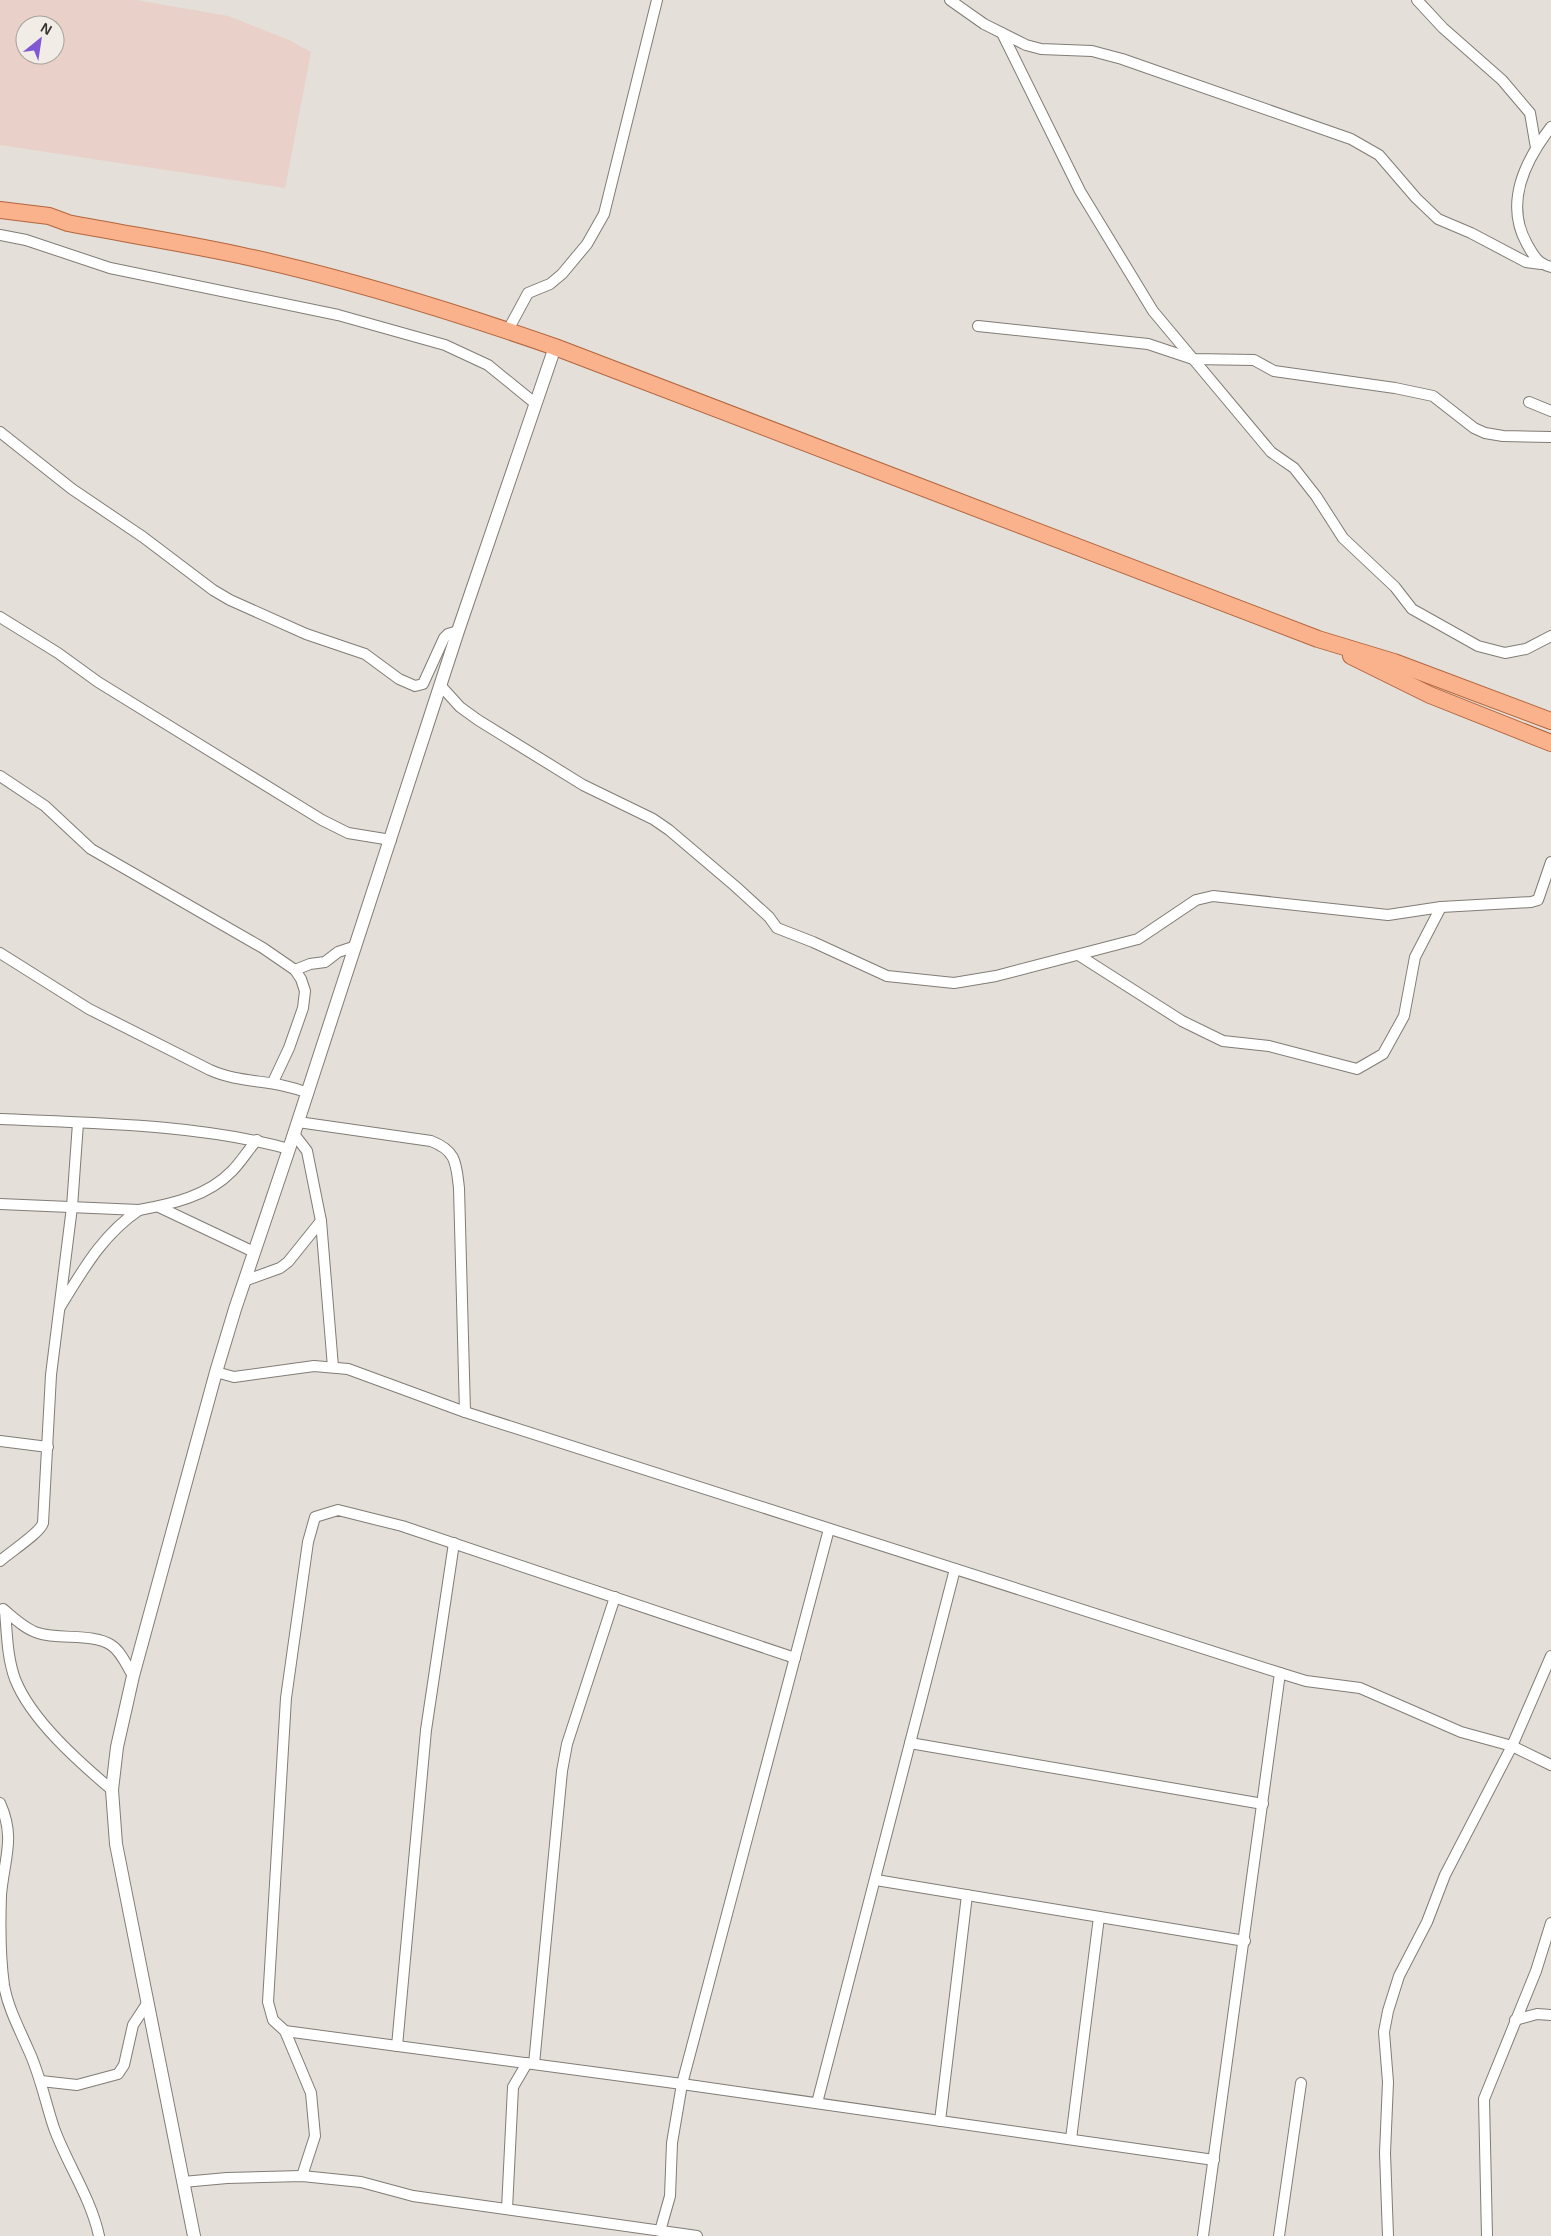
<svg xmlns="http://www.w3.org/2000/svg" width="1551" height="2236" font-family="Arial,sans-serif">
<rect width="100%" height="100%" fill="#e4dfd8"/>
<path fill="#e9d0c8" fill-rule="evenodd" d="M0,0H136L228,16L289,40L311,52L285,188L0,145ZM25,25H55V55H25Z"/>
<g fill="none" stroke-linecap="round" stroke-linejoin="round">
<g stroke="#817c76" stroke-width="12">
<g id="minor">
<path d="M950,0L984,24L1026,45L1041,49L1092,51L1122,59L1351,139L1379,155L1416,198L1438,219L1471,233L1526,262L1541,264"/>
<path d="M1417,0L1443,28L1502,80L1530,113L1536,148"/>
<path d="M1002,33L1080,191L1153,311L1271,452L1294,468L1316,496L1343,538L1395,587L1412,609L1478,646L1505,653L1526,649L1551,636"/>
<path d="M1551,127C1525,161 1504,203 1527,244C1533,255 1538,264 1551,267"/>
<path d="M0,235L26,240L110,268L338,315L445,345L488,365L536,404"/>
<path d="M978,326L1148,344L1193,359L1254,360L1274,371L1395,388L1433,396L1474,428L1485,433L1503,436L1551,437"/>
<path d="M508,330L528,293L550,284L562,274L587,244L604,214L657,0"/>
<path d="M1529,402L1551,411"/>
<path d="M0,432L72,489L143,537L213,590L230,600L306,634L365,654L399,679L415,686L423,684L444,638L448,634L458,631"/>
<path d="M0,617L58,653L98,682L322,820L348,833L391,840"/>
<path d="M441,686L460,707L478,720L583,785L653,819L669,830L735,886L769,917L777,928L813,942L887,976L954,983L996,976L1138,939L1196,900L1213,896L1388,915L1441,907L1531,902L1538,900L1551,862"/>
<path d="M0,776L45,806L91,849L263,948L295,970L301,979L305,991L303,1008L289,1048L273,1082"/>
<path d="M0,953L89,1009L210,1070C241,1084 274,1079 308,1093"/>
<path d="M1080,956L1182,1021L1223,1041L1269,1046L1357,1069L1383,1054L1404,1016L1415,957L1441,907"/>
<path d="M295,970L310,964L325,962L338,952L356,946"/>
<path d="M0,1119C94,1123 199,1124 289,1149"/>
<path d="M294,1134L307,1151L321,1221L333,1367"/>
<path d="M0,1204L139,1210C172,1204 208,1196 232,1171C241,1162 248,1150 257,1140"/>
<path d="M159,1207L254,1252"/>
<path d="M244,1281L280,1268L288,1262L321,1221"/>
<path d="M60,1307C83,1270 102,1235 139,1210"/>
<path d="M216,1372L234,1377L314,1366L348,1369L465,1412L459,1188C456,1164 457,1151 431,1141L298,1122"/>
<path d="M465,1412L1280,1673L1306,1681L1360,1688L1461,1732L1512,1746L1551,1765"/>
<path d="M0,1441L48,1447"/>
<path d="M0,1561C10,1552 40,1533 43,1523L51,1375L72,1207L78,1123"/>
<path d="M3,1609C14,1618 25,1629 38,1633C59,1640 94,1633 111,1645C121,1651 127,1666 133,1676"/>
<path d="M5,1611C7,1633 7,1657 15,1679C31,1720 79,1762 112,1790"/>
<path d="M910,1743L1263,1804"/>
<path d="M0,1803C16,1838 4,1859 1,1895C0,1923 0,1957 4,1985C8,2008 19,2028 28,2049C40,2074 45,2101 54,2128C67,2164 91,2198 99,2236"/>
<path d="M876,1880L1245,1941"/>
<path d="M1515,2020L1537,2014L1551,2015"/>
<path d="M285,2031L682,2084L1214,2160"/>
<path d="M397,2046L426,1730L454,1543"/>
<path d="M534,2064L562,1771L567,1744L615,1597"/>
<path d="M41,2081L77,2085L118,2074L124,2065L133,2025L148,2002"/>
<path d="M817,2103L955,1569"/>
<path d="M940,2121L967,1895"/>
<path d="M1071,2139L1099,1917"/>
<path d="M302,2176L315,2136L311,2093L285,2031L273,2020L268,2002L286,1698L308,1542L315,1517L338,1510L402,1526L795,1658"/>
<path d="M183,2182L227,2178L302,2176L361,2182L413,2196L697,2236"/>
<path d="M507,2209L513,2087L527,2063"/>
<path d="M660,2231L670,2196L672,2143L682,2084L829,1529"/>
<path d="M1203,2236L1280,1673"/>
<path d="M1279,2236L1301,2083"/>
<path d="M1388,2236L1385,2153L1388,2082L1384,2032L1388,2011L1399,1976L1427,1922L1445,1875L1512,1746L1551,1656"/>
<path d="M1487,2236L1484,2099L1536,1971L1551,1923"/>
</g>
</g>
<g stroke="#817c76" stroke-width="14">
<path id="tertiary" d="M194,2236L116,1844L112,1790L117,1747L133,1676L216,1372L235,1309L289,1149L458,631L555,347"/>
</g>
<g stroke="#b3653c" stroke-width="18">
<g id="primary">
<path d="M0,210L49,216L68,223C125,234 183,243 239,255C346,278 452,311 555,347L1318,639L1394,662L1551,721"/>
<path d="M1351,656L1430,695L1551,743"/>
</g>
</g>
<use href="#minor" stroke="#fff" stroke-width="10"/>
<use href="#tertiary" stroke="#fff" stroke-width="12"/>
<use href="#primary" stroke="#fab28d" stroke-width="16"/>
</g>
<g transform="translate(40 40) rotate(30)"><circle r="24" fill="#f2ece6" stroke="#a7a29e"/>
<path d="M0-4L9 19L0 12L-9 19Z" fill="#7f59d3"/>
<text y="-8" font-size="14" font-weight="bold" text-anchor="middle" fill="#363432">N</text>
</g>
</svg>
